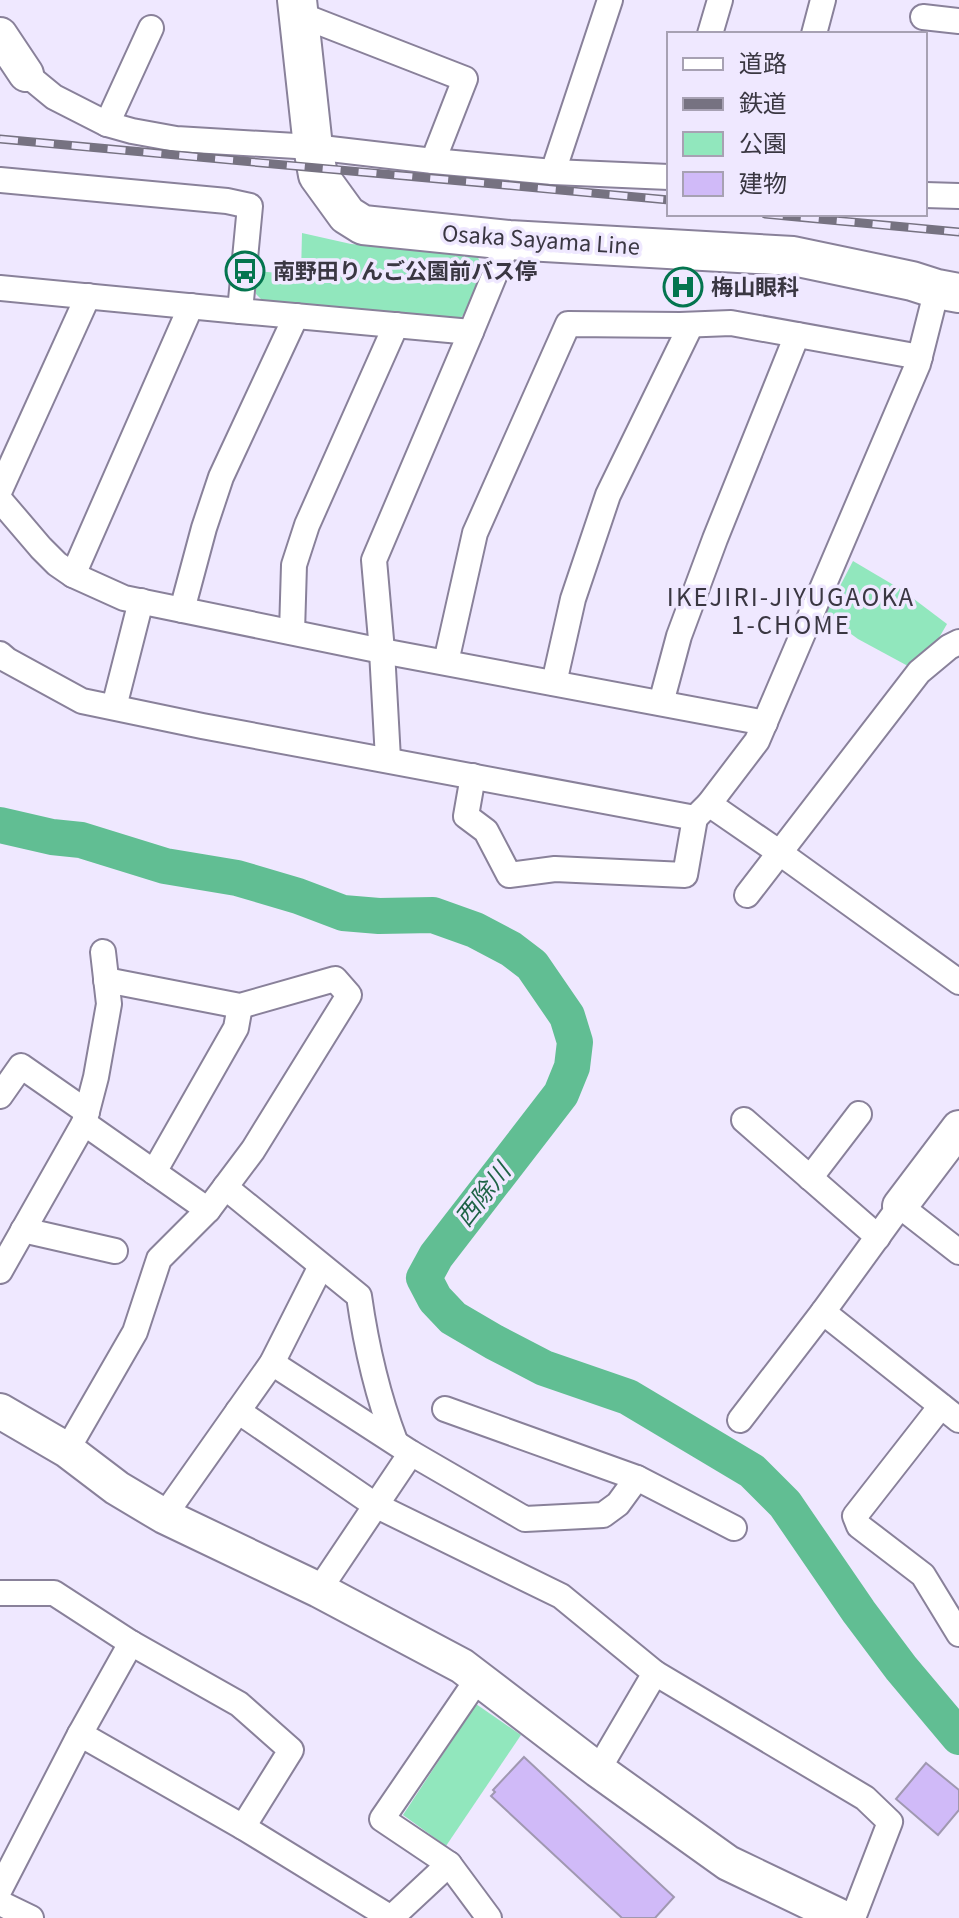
<svg xmlns="http://www.w3.org/2000/svg" width="959" height="1918" font-family="Georgia,'Noto Sans JP',serif">
<rect width="100%" height="100%" fill="#efe8ff"/>
<g fill="#91e7bd">
<path d="M302,233L351,244L477,255L484,272L468,309L459,320L263,301L256,294V271L301,275Z"/>
<path d="M853,561L902,590L947,624L919,672L858,639L825,615Z"/>
<path d="M476,1704L521,1735L446,1846L403,1815Z"/>
</g>
<g fill="none" stroke-linecap="round" stroke-linejoin="round">
<path stroke="#61be93" stroke-width="36" d="M0,825L52,837L81,840L165,866L237,878L298,896L343,913L379,916L433,915L475,930L511,949L532,965L567,1016L575,1042L572,1067L561,1094L436,1256L424,1278L435,1299L453,1318L494,1342L544,1368L628,1397L752,1471L785,1504L859,1612L901,1668L959,1737"/>
</g>
<g fill="#d0baf8" stroke="#a098b1" stroke-width="2">
<path d="M524,1757L674,1897L655,1918H622L491,1796L495,1792L493,1790Z"/>
<path d="M926,1763L959,1790V1810L938,1835L896,1799Z"/>
</g>
<g fill="none" stroke-linecap="round" stroke-linejoin="round">
<g stroke="#89819a" stroke-width="28">
<g id="street">
<path d="M298,14L465,79L433,161"/>
<path d="M923,17L959,21"/>
<path d="M710,34L720,0"/>
<path d="M814,34L823,0"/>
<path d="M26,74L54,97L107,124L132,131L176,139L313,147L433,161L553,172L669,177"/>
<path d="M107,124L151,28"/>
<path d="M553,172L610,0"/>
<path d="M0,180L227,201L250,206L240,311L471,332L509,240"/>
<path d="M925,195L959,196"/>
<path d="M0,288L240,311"/>
<path d="M0,490L88,296"/>
<path d="M0,500L41,548L57,564L73,575L124,598L382,651L765,723"/>
<path d="M73,575L191,306"/>
<path d="M182,610L204,528L221,477L296,316"/>
<path d="M292,632L294,565L307,525L396,325"/>
<path d="M0,654L7,660L82,701L202,726L695,818L709,804L757,741L918,364L937,289"/>
<path d="M446,662L475,533L568,324L680,325L731,323L920,357"/>
<path d="M554,683L573,599L608,495L691,325"/>
<path d="M661,703L679,636L715,539L797,335"/>
<path d="M114,707L141,601"/>
<path d="M388,759L382,651L374,560L471,332"/>
<path d="M473,776L466,816L486,831L509,875L555,869L685,875L695,818"/>
<path d="M709,804L780,853L959,982"/>
<path d="M747,895L919,672L949,647L959,642"/>
<path d="M0,1096L21,1066L87,1112"/>
<path d="M744,1120L878,1237"/>
<path d="M84,1123L208,1210L253,1150L349,995L335,979L240,1006L106,980"/>
<path d="M154,1172L236,1028L240,1006"/>
<path d="M810,1178L859,1114"/>
<path d="M225,1187L359,1296C366,1345 377,1394 395,1441"/>
<path d="M23,1230L115,1251"/>
<path d="M0,1271L84,1123L96,1077L109,1004L103,952"/>
<path d="M823,1312L959,1420"/>
<path d="M272,1363L411,1453L525,1519L603,1515L618,1504L637,1478"/>
<path d="M941,1406L855,1516L859,1526L923,1575L959,1634"/>
<path d="M445,1409L637,1478L734,1528"/>
<path d="M238,1411L375,1505L561,1596L655,1673L598,1770"/>
<path d="M740,1420L823,1312L900,1206L959,1252"/>
<path d="M67,1450L135,1332L159,1259L208,1210"/>
<path d="M164,1516L272,1363L321,1266"/>
<path d="M319,1590L411,1453"/>
<path d="M0,1593H54L131,1643L239,1704L291,1750L243,1827"/>
<path d="M655,1673L865,1798L890,1822L853,1918"/>
<path d="M80,1734L243,1827L391,1918"/>
<path d="M449,1864L489,1918"/>
<path d="M0,1889L80,1734L131,1643"/>
<path d="M0,1903L31,1918"/>
<path d="M391,1918L449,1864L382,1819L479,1677"/>
</g>
</g>
<g stroke="#89819a" stroke-width="38">
<g id="secondary">
<path d="M0,35L26,74"/>
<path d="M900,1206L959,1128"/>
<path d="M0,1411L67,1450L117,1488L164,1516L319,1590L462,1666L598,1770L728,1863L843,1918"/>
</g>
</g>
<g stroke="#89819a" stroke-width="42">
<path id="primary" d="M297,0L313,147L318,175L347,215L363,225L509,240L793,256L912,281L937,289L959,293"/>
</g>
<use href="#street" stroke="#fff" stroke-width="24"/>
<use href="#secondary" stroke="#fff" stroke-width="34"/>
<use href="#primary" stroke="#fff" stroke-width="38"/>
<g stroke="#767281" stroke-width="9">
<g id="rail">
<path d="M0,139L669,200"/>
<path d="M765,214L959,232"/>
</g>
</g>
<use href="#rail" stroke="#efe8ff" stroke-width="6" stroke-dasharray="18" stroke-linecap="butt"/>
</g>
<defs>
<g id="bus-ring" transform="scale(2)"><circle r="9.5" fill="#efe8ff" stroke="#04754f" stroke-width="1.5"/><path d="M-5-6H5V4H4V6H2V4H-2V6H-4V4H-5ZM-3.5-4V0h7V-4ZM-3.5 1.2v1.5H-2V1.2ZM2 1.2v1.5H3.5V1.2Z" fill="#04754f"/></g>
<g id="hospital-ring" transform="scale(2)"><circle r="9.5" fill="#efe8ff" stroke="#04754f" stroke-width="1.5"/><path d="M-5-5h3v3.5h4V-5h3V5h-3V1.5h-4V5h-3Z" fill="#04754f"/></g>
</defs>
<g fill-rule="evenodd">
<use href="#bus-ring" x="245" y="271"/>
<use href="#hospital-ring" x="683" y="287"/>
</g>
<g text-anchor="middle" stroke-width="7" stroke-linejoin="round" paint-order="stroke">
<g font-size="22" fill="#3a3742" stroke="#efe8ff">
<text transform="translate(541 240) rotate(4)" y="8">Osaka Sayama Line</text>
</g>
<g font-size="22" font-weight="bold" fill="#3a3742" stroke="#efe8ff" text-anchor="start">
<text x="273" y="279">南野田りんご公園前バス停</text>
<text x="711" y="295">梅山眼科</text>
</g>
<g font-size="24" letter-spacing="2" fill="#3a3742" stroke="#efe8ff">
<text x="791" y="606">IKEJIRI-JIYUGAOKA<tspan x="791" dy="28">1-CHOME</tspan></text>
</g>
<g font-size="24" font-style="italic" fill="#1e6346" stroke="#efe8ff">
<text transform="translate(483 1195) rotate(-52)" y="8">西除川</text>
</g>
</g>
<rect x="667" y="32" width="260" height="184" fill="#efe8ff" stroke="#a7a1b3" stroke-width="2"/>
<rect x="683" y="58" width="40" height="12" fill="#ffffff" stroke="#a7a1b3" stroke-width="2"/>
<text x="739" y="72" font-size="24" fill="#3a3742">道路</text>
<rect x="683" y="98" width="40" height="12" fill="#767281" stroke="#a7a1b3" stroke-width="2"/>
<text x="739" y="112" font-size="24" fill="#3a3742">鉄道</text>
<rect x="683" y="132" width="40" height="24" fill="#91e7bd" stroke="#a7a1b3" stroke-width="2"/>
<text x="739" y="152" font-size="24" fill="#3a3742">公園</text>
<rect x="683" y="172" width="40" height="24" fill="#d0baf8" stroke="#a7a1b3" stroke-width="2"/>
<text x="739" y="192" font-size="24" fill="#3a3742">建物</text>
</svg>
